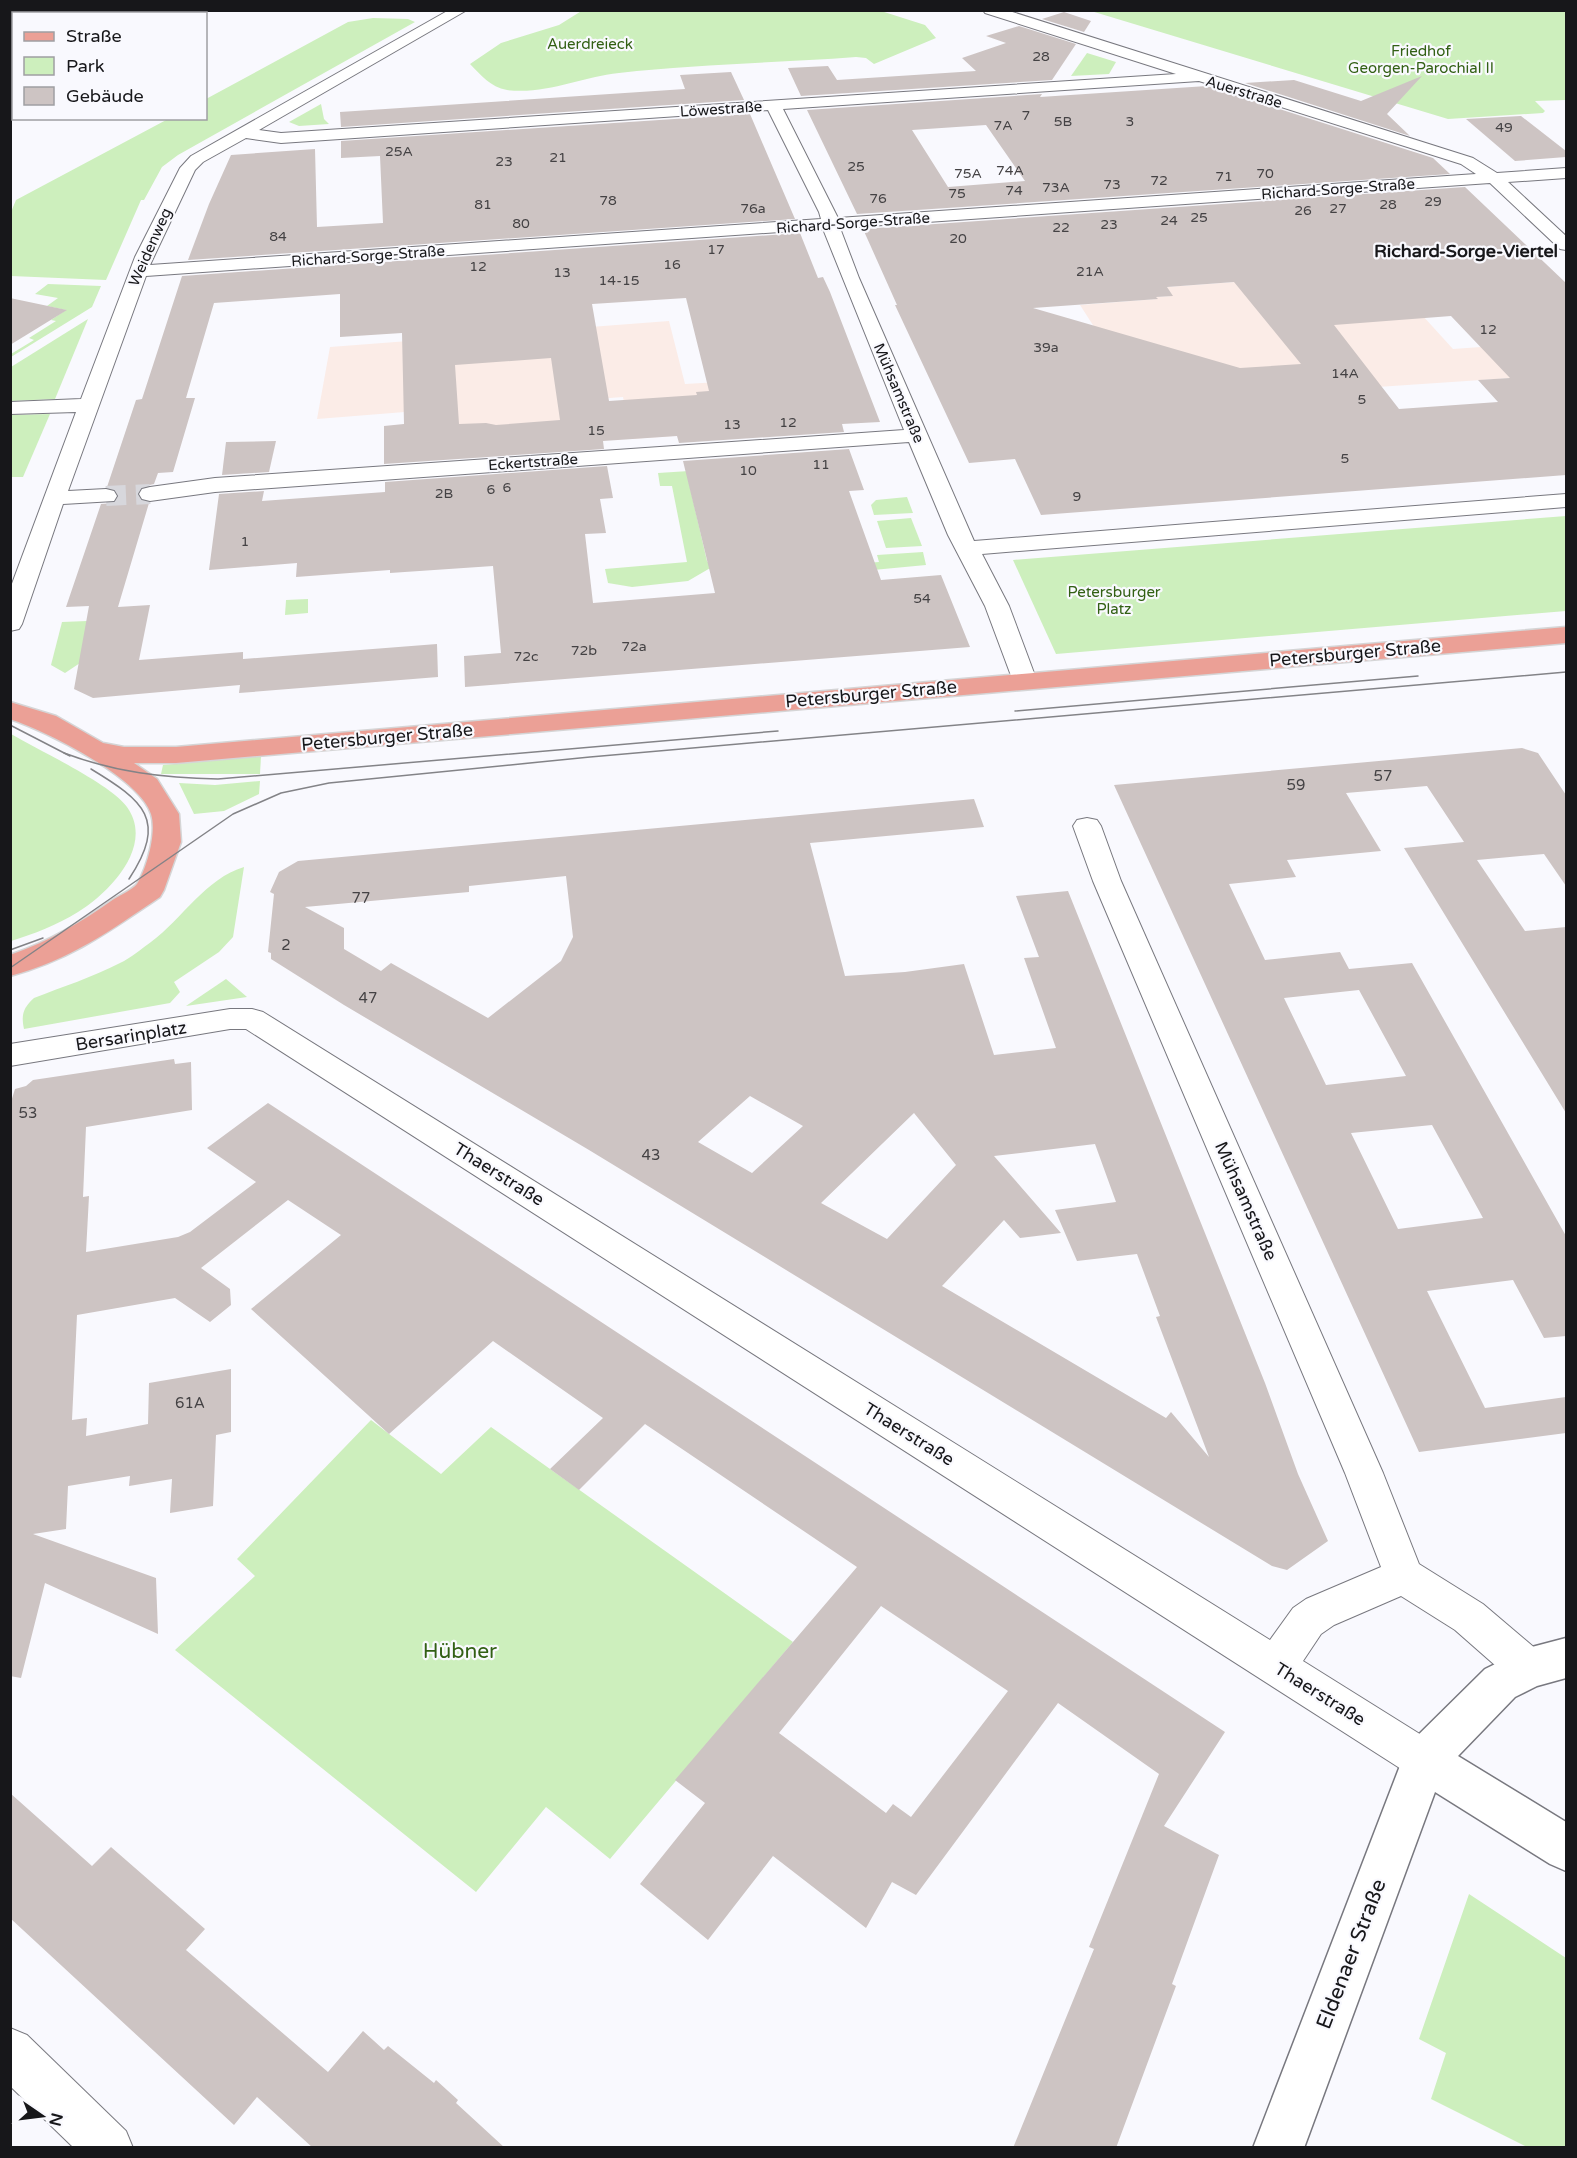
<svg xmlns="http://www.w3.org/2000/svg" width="1577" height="2158" font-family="'Varela Round',sans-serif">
<rect width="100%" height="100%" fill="#f9f9fe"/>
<g fill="#fbece7">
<path d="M1235,282H1392L1453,349L1566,341V386L1555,375L1143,403L1080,305L1157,299L1156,297L1172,296L1167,287Z"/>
<path d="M669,321L685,384L754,380L771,429L631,439L623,397L559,402L564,442L457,450L455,408L317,419L330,347Z"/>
</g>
<g fill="#cdefbd">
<path d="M583,10L881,11L925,25L936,38L874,64L866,58L856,57C777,63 697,64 619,73C581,77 545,95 507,90C490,87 481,75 470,64L501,43L559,25Z"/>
<path d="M1091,11H1566V100L1535,101L1545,111L1543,113L1448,119Z"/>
<path d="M373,18L408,19L415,22L178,155L162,167L144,200H141L106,280L11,276V212L16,200L168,119L206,118V99L348,22Z"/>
<path d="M1087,53L1116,62L1109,74L1071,76Z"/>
<path d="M321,104L324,119L329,124L299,126L289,122Z"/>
<path d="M48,284L101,286L92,307L11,357V354L34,340L29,338L56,321L51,320L66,310L47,306L58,298L35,294Z"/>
<path d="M88,319L55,399L11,401V367Z"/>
<path d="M50,414L23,477H11V415Z"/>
<path d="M689,471L688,479L707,561L712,567L688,581L632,587L608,583L605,569L687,562L672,486H660L658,473Z"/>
<path d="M907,497L913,513L874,515L871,505L876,500Z"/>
<path d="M1566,516V611L1056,654L1013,560Z"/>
<path d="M911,518L922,546L886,548L877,521Z"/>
<path d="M923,552L926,565L873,570L752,572L879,562L877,555Z"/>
<path d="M308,599V613L285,615L286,600Z"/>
<path d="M87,621L80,663L65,673L51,665L62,622Z"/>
<path d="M11,734C38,750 111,784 127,807C155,846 109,893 78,912C57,925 34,934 11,941Z"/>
<path d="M261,756L260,774H161L163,765Z"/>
<path d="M260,781L259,794L224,811L194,814L179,783L215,785Z"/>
<path d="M244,867L233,937L219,952L174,982L180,992L170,1003L24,1029C21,1015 23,1008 34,998C62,987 93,977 120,963C131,958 141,949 151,942C182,919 206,878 244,867Z"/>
<path d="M226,979L247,997L186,1006Z"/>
<path d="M371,1420L441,1474L491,1427L793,1642L610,1859L546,1807L476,1892L175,1650L255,1576L237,1559Z"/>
<path d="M1469,1894L1566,1958V2147H1527L1431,2099L1446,2053L1419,2039Z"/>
</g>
<g fill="#cdc4c3" fill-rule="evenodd">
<path d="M1064,12L1091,21L1084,32L1042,19Z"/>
<path d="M1019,26L1076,44L1052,80L801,96L788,68L828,66L837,80L976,71L962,58L1006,43L986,36Z"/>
<path d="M731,72L744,100L341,127L340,112L685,89L680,75Z"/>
<path d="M1422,76L1387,114L1410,136L1245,83L1294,80L1361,101Z"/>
<path d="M1207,86L1433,158L1450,174L857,214L807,110L1042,94L1040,97ZM986,125L1025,181L948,187L912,130Z"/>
<path d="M750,114L795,219L188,260L209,204L231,155L315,149L317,227L383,223L380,156L341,158V141Z"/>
<path d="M1521,116L1566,151V157L1515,161L1466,119Z"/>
<path d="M1465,187L1566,283V475L1041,515L1015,459L969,463L895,305H897L863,229ZM1234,282L1301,364L1240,368L1033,308L1158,299L1156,297L1173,296L1167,287ZM1451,316L1510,378L1478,380L1498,402L1399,409L1334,325Z"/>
<path d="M800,233L818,278L823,277L830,292L880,422L842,424L844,432L679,443L677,436L603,441L604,449L384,464V426L404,424L402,333L340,337V294L214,303L186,398H195L173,472L158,473L154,484L141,487L137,493L140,500L149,503L118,607L150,605L139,660L243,652V662V659L437,644L438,677L239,693L240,685L93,698L74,689L89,606L66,607L101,504L114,503L119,497L116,490L107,487L136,400L142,399L182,276ZM686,298L709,391L696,392L697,395L609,401L592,304ZM551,358L560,420L496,425L486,423L459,424L455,365Z"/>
<path d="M10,298L67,310L10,345Z"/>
<path d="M276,441L269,472L222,475L226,442Z"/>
<path d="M849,449L864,490L849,491L881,580L941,575L970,647L465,687L464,656L501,653L493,566L390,573V570L296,577L297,563L209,570L219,494L264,491L262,501L385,492V482L607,466L613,498L600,499L606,533L585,534L593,603L715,593L683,461Z"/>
<path d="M1522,748L1538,753L1566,795V886L1544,854L1477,860L1525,931L1566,927V1113L1404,848L1464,842L1427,786L1346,793L1381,851L1287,860L1296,877L1229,884L1265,960L1340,952L1349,969L1412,963L1566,1236V1336L1544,1338L1513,1280L1427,1291L1485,1408L1566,1397V1433L1419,1452L1114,785ZM1359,990L1406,1076L1326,1085L1284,998ZM1432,1125L1483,1218L1398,1229L1351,1133Z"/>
<path d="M974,799L984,827L810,843L845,976L905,972L964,964L994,1055L1056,1048L1024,958L1039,957L1016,896L1068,891L1265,1383L1298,1474L1328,1541L1287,1570L1272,1566L589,1150L344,1005L271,959V953L268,952L274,894L270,892L279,872L298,861ZM566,876L573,937L561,961L488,1018L391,963L381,971L344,949V928L305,907L469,892V886ZM750,1096L803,1126L752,1173L698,1142ZM914,1113L956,1165L887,1239L821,1203ZM1095,1144L1116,1202L1055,1210L1077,1261L1137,1254L1160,1316L1156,1317L1209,1457L1171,1412L1166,1418L942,1286L1004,1220L1020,1238L1061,1233L994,1156Z"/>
<path d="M174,1059L175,1064L191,1062L192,1110L86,1127L83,1197L89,1196L86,1252L178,1237L190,1232L256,1182L207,1148L268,1103L1225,1732L1164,1826L1219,1855L1172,1984L1176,1986L1116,2148H1013L1094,1949L1089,1947L1159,1774L1058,1703L916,1895L892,1882L866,1928L773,1856L708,1940L640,1884L705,1803L675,1780L857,1567L645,1424L579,1490L550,1469L603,1418L493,1341L389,1434L251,1309L341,1235L288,1200L201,1268L230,1289L231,1305L210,1322L175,1298L77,1315L72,1420L87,1418L86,1436L148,1424L149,1383L231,1369V1432L216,1435L213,1506L170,1513L172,1479L129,1486L130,1476L68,1486L66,1529L33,1534L156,1578L158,1634L45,1583L21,1678L10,1676V1105L15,1089L26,1086L33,1080ZM881,1606L1008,1691L911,1817L893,1804L886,1813L779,1733Z"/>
<path d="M10,1793L92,1866L111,1847L205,1929L186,1950L328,2072L363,2031L384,2050L388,2046L434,2083L436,2080L458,2100L456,2103L505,2148H313L257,2097L234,2125L10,1918Z"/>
</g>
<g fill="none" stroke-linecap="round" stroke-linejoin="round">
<path stroke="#d7d7dc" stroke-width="20" stroke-dasharray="20 10" stroke-linecap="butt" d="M106,496L150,494"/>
<g stroke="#78787f" stroke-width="2">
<g id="minor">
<path d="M449,10H467L259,130L281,133L1176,74L985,13L983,10H1006L1473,158L1497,173L1566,168V178L1508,182L1566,236V250L1560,249L1490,183L840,228L859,278L974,541L1566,494V507L982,554L1009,606L1037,681L1034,686L1025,688L1016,686L1013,681L985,606L948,535L909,442L215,492L150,501L142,499L139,494L142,489L150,487L215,478L904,430L823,229L146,276L68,491L106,489L114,491L117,496L114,501L63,504L22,624L19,629L10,631V589L76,412L10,414V402L81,399L135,257L180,168L191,156ZM1199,81L1461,164L1476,174L838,218L783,109ZM768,110L819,212L821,219L150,265L195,170L203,162L246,138L281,143Z"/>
<path d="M1087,818L1097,820L1101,826L1121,881L1383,1473L1419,1564L1483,1604L1543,1655L1549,1668L1543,1681L1528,1687L1513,1681L1455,1630L1401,1596L1334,1625L1321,1634L1303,1661L1439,1746L1445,1760L1439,1774L1424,1780L1409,1774L246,1029H230L10,1066V1044L230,1009H252L263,1012L1270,1640L1293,1608L1306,1599L1381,1567L1345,1473L1093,881L1073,826L1077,820Z"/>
<path d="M10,2028L27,2035L126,2131L133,2148H74L10,2086Z"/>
</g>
</g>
<g stroke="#78787f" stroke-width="3">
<path id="tertiary" d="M1566,1638V1678L1537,1686L1515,1697L1458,1756L1566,1822V1871L1550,1864L1435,1792L1304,2148H1253L1408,1745L1485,1669L1528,1648Z"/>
</g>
<g stroke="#d5d5d6" stroke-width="3">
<g id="primary">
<path d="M103,10H121L119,14H101Z"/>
<path d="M148,10H166L164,14H146Z"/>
<path d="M14,74V85L10,86V75Z"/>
<path d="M1566,627V643L176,763H134L157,779L179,814L181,842L164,890L160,897C108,932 72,959 10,976V955C50,941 80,923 114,899C121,895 132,890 137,884C147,868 157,832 151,814C139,777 46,731 10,719V702L56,716L103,743L124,747H176Z"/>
</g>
</g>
<use href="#minor" fill="#fff" fill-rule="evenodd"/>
<use href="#tertiary" fill="#fff" fill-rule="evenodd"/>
<use href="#primary" fill="#eba096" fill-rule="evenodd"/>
<g stroke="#838387" stroke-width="1.5">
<path d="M1015,711L1418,676"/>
<path d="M10,725L70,756"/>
<path d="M64,753C114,772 164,778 218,779L778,731"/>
<path d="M91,769C144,801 168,820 129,879"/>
<path d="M10,950L43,938"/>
<path d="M10,968L233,814L281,793L329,783L590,757L1566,672"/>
</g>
</g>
<g text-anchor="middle" stroke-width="4.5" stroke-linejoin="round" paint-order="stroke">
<g font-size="14" fill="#444244">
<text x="1041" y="61">28</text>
<text x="1026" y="120">7</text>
<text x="1063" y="126">5B</text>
<text x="1130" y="126">3</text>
<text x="1003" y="130">7A</text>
<text x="1504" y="132">49</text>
<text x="399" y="156">25A</text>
<text x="558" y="162">21</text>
<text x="504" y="166">23</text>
<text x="856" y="171">25</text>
<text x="1010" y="175">74A</text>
<text x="968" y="178">75A</text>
<text x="1265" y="178">70</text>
<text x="1224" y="181">71</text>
<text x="1159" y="185">72</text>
<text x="1112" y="189">73</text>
<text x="1056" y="192">73A</text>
<text x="1014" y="195">74</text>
<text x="957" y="198">75</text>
<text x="878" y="203">76</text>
<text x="608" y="205">78</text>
<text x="1433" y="206">29</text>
<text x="483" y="209">81</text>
<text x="1388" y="209">28</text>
<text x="753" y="213">76a</text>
<text x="1338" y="213">27</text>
<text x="1303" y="215">26</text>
<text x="1199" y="222">25</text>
<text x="1169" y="225">24</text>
<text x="521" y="228">80</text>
<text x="1109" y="229">23</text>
<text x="1061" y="232">22</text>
<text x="278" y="241">84</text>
<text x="958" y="243">20</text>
<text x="716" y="254">17</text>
<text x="672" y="269">16</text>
<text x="478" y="271">12</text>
<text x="1090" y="276">21A</text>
<text x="562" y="277">13</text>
<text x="619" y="285">14-15</text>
<text x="1488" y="334">12</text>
<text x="1046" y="352">39a</text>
<text x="1345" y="378">14A</text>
<text x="1362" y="404">5</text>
<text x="788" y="427">12</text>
<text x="732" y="429">13</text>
<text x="596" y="435">15</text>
<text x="1345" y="463">5</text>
<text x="821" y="469">11</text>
<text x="748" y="475">10</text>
<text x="507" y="492">6</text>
<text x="491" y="494">6</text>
<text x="444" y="498">2B</text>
<text x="1077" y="501">9</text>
<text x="245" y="546">1</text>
<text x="922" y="603">54</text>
<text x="634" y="651">72a</text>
<text x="584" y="655">72b</text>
<text x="526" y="661">72c</text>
</g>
<g font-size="15" fill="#326014" stroke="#f9f9fe">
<text x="590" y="49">Auerdreieck</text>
<text x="1421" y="56">Friedhof<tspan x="1421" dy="17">Georgen-Parochial II</tspan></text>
<text x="1114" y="597">Petersburger<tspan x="1114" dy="17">Platz</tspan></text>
</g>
<g font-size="15" fill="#17171a" stroke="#f9f9fe">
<text transform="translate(1244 92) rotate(17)" y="5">Auerstraße</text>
<text transform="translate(721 109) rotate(-4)" y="5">Löwestraße</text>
<text transform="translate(1338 189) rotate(-4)" y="5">Richard-Sorge-Straße</text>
<text transform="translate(853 223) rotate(-4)" y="5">Richard-Sorge-Straße</text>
<text transform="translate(150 247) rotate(-66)" y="5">Weidenweg</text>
<text transform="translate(368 256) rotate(-4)" y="5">Richard-Sorge-Straße</text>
<text transform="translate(899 393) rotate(67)" y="5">Mühsamstraße</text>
<text transform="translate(533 462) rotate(-4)" y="5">Eckertstraße</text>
</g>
<g font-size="15" fill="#444244">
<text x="1383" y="781">57</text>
<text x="1296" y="790">59</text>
<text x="361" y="903">77</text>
<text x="286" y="950">2</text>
<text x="368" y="1003">47</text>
<text x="28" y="1118">53</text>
<text x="651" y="1160">43</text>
<text x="190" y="1408">61A</text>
</g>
<g font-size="18" font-weight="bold" fill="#17171a" stroke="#f9f9fe">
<text x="1466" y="257">Richard-Sorge-Viertel</text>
</g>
<g font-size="18" fill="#17171a" stroke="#f9f9fe">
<text transform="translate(1355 653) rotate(-5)" y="6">Petersburger Straße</text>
<text transform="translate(871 694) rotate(-5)" y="6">Petersburger Straße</text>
<text transform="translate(387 737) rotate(-5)" y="6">Petersburger Straße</text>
<text transform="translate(131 1036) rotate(-9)" y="6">Bersarinplatz</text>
<text transform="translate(499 1174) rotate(32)" y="6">Thaerstraße</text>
<text transform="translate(1246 1201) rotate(66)" y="6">Mühsamstraße</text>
<text transform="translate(909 1434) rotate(32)" y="6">Thaerstraße</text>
<text transform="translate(1320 1694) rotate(32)" y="6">Thaerstraße</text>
</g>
<g font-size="21" fill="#326014" stroke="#f9f9fe">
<text x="460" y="1658">Hübner</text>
</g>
<g font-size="21" fill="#17171a" stroke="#f9f9fe">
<text transform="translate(1351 1954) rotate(-69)" y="7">Eldenaer Straße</text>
</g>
</g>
<rect width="1577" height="2158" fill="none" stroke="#17171a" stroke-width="24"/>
<rect x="12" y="12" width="195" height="108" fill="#f9f9fe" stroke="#9f9fa3" stroke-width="1.5"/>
<rect x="24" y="32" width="30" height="9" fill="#eba096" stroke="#9f9fa3" stroke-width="1.5"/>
<text x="66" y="42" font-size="18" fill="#17171a">Straße</text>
<rect x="24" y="57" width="30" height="18" fill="#cdefbd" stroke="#9f9fa3" stroke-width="1.5"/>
<text x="66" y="72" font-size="18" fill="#17171a">Park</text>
<rect x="24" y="87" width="30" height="18" fill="#cdc4c3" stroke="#9f9fa3" stroke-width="1.5"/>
<text x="66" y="102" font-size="18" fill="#17171a">Gebäude</text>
<g transform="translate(42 2116) rotate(104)" stroke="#f9f9fe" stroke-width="4.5" paint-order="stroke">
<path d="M0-4.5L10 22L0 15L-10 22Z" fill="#17171a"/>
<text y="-9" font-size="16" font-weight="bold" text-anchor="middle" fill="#17171a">N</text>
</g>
</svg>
